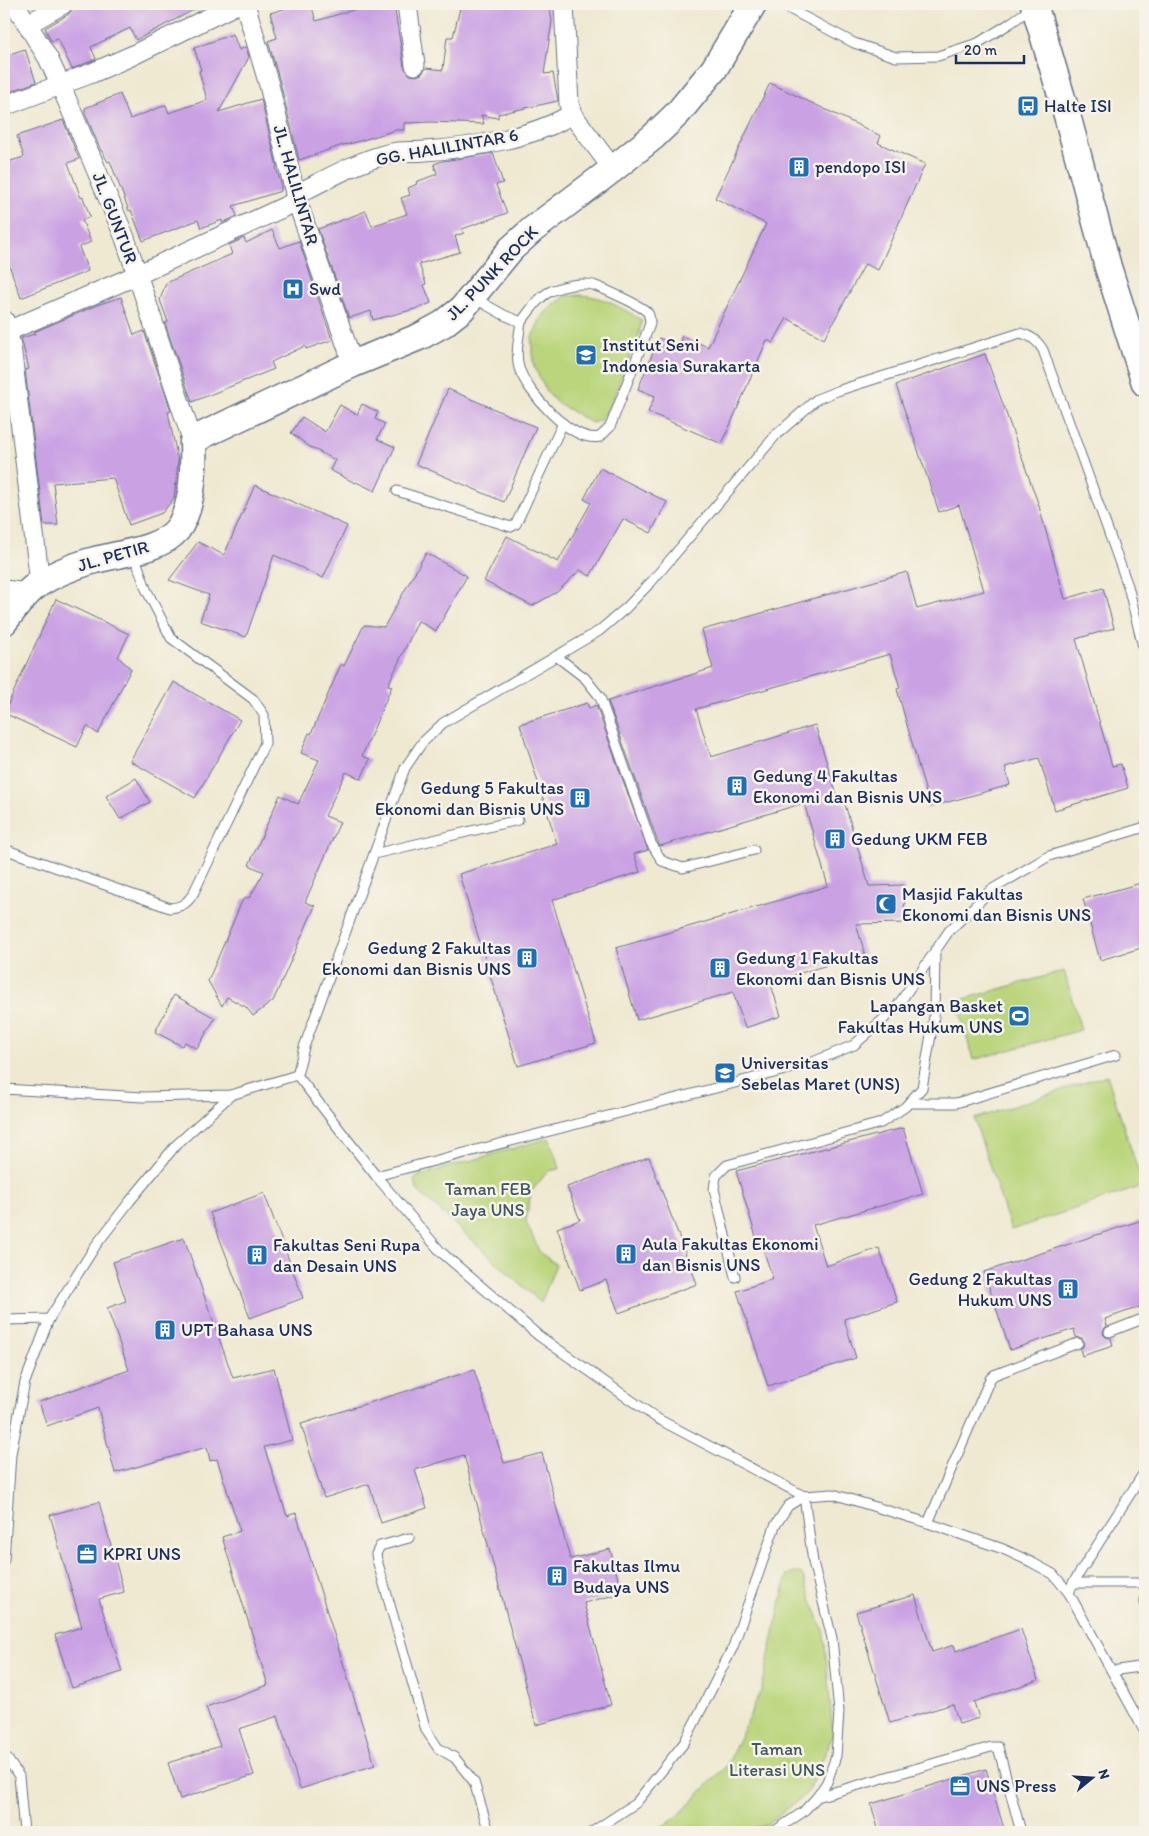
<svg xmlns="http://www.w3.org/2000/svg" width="1149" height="1836" font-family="Itim,sans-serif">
<rect width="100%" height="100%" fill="#f7f3e8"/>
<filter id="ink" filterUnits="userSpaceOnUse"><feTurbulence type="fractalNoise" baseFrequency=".02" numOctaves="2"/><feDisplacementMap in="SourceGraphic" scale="10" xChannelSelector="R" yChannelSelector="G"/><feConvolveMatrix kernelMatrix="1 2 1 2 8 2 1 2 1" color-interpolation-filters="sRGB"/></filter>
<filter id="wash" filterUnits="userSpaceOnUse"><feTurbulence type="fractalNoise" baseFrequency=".0096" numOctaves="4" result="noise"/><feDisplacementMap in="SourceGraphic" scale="20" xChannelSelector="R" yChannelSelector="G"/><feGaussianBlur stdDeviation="1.12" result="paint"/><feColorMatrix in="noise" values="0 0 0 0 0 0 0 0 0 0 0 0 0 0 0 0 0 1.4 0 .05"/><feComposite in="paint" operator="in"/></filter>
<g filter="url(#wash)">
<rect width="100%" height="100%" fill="#efe9d1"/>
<g fill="#bad57b" stroke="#6a826c">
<path d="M581,295C604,296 622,309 642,320L639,334L611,405L601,420L592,423L556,402L546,391L534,366L532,353V337L541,318L549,309L566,296Z"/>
<path d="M1064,971L1081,1030L973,1060L957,1001Z"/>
<path d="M1107,1075L1143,1186L1011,1230L974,1119Z"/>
<path d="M549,1138L560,1169L548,1171L531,1192L526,1222L540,1253L556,1264L541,1303L417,1190L414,1180L418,1176Z"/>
<path d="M794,1572L802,1574L824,1633L833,1735L810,1789L806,1794L768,1824L744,1832H653L676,1818L727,1765L761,1691L787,1575Z"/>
</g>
<g id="blocks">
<g fill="#caa2e4">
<path d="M81,4H205L136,40L130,28L91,47L96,59L72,69L58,39L51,41L45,28L69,14L73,7Z"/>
<path d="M301,4H311L316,21L373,4H394L404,67L410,75L416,76L422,74L426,68L443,70L447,37H453L461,4H549L552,21L544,74L553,73L558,101L498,114V118L481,115L484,124L431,122L404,123V130H396L346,145V144L299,160L280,82L268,41L277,38L270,13Z"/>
<path d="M233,34L239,50L246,47L249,57L219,112L261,99L277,167L276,168L281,183V191L233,206L237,216L222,223V220L201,228L198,220L143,241L131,210L129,211L110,161L108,162L102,151H101L85,113V108L120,94L130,119L166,105L169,113L207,100L199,71L201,70L194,48Z"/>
<path d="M25,49L36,82L4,94V56Z"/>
<path d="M770,83L881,136L878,143L925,164L878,270L865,264L824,339L787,318L773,343L767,340L722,444L648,412L655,396L638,389L659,338L678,346L682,336L708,347L766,224L715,198Z"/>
<path d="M63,120L79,159L68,163L81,198L83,197L90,217L82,220L91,242L79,247L88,271L21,298L4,251V163L24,157L17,136Z"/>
<path d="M493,153L503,183L496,185L507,213L462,229L464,233L455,236L460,252L419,264L426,284L424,285L431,303L419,308L373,320L371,311L349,318L318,229L366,211L372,226L407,214L401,198L410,195L408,188L417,184L416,182L437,174L434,164L443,161Z"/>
<path d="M272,230L280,248L299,241L332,340L306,349L305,346L271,362L274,369L192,402L165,323L168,322L160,300L166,283L232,254L229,245L244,238L246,243Z"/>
<path d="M121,297L134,335L144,331L171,411L168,412L178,461L174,498L162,513L129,525L113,478L53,483L58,525H44L25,370L29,369L21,338L35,334L34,332L97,305Z"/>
<path d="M985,354L1038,503L1065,599L1103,588L1114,628L1076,639L1112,766L1121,764L1128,788L1055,810L1039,758L1005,767L1010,785L930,807L897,689L900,688L890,654L696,709L711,757L815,725L839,802L844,801L869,886L904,885L905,923L856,924L865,954L770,982L781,1016L745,1028L733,992L637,1020L616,948L828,886L804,803L660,846L657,840L608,701L713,668L702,630L907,572L917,609L984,591L959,505L939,512L896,385Z"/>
<path d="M448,389L536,427L504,502L416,464Z"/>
<path d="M362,404L378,412L375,419L385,424L377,439L395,447L375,491L356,482L355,483L330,470L335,460L310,447L291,433L302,417L325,432L340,405L357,415Z"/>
<path d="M600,468L667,502L651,533L623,519L590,576L580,570L557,592L532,606L484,581L507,536L558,562L591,503L584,499Z"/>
<path d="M255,485L347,526L323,578L274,555L246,637L200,621L209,595L169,580L198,542L224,555Z"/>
<path d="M426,553L467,576L436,631L418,621L388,685L392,686L362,756L370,759L361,779L346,772L325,816L340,822L305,902L315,906L273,1001L253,1016L246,1007L227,997L222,1006L208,981L243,899L250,897L264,872L249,865L280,795L298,804L319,760L301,753L309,733L311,734L341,664L344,666L364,625L384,627Z"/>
<path d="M56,599L129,634L118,657L131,669L98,734L87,726L77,747L4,713Z"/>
<path d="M174,682L240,720L195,798L130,761Z"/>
<path d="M587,703L589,708L596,705L648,850L634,854L640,872L552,900L596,1043L518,1066L459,874L557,844L520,724Z"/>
<path d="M136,778L150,802L120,819L106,796Z"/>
<path d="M1145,882V947L1100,960L1083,899Z"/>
<path d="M174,995L215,1018L197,1049L185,1042L182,1046L155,1032Z"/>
<path d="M903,1128L923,1194L813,1225L826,1266L879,1248L897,1302L844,1319L856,1358L768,1386L737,1291L773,1279L760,1240H757L736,1171Z"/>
<path d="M649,1157L697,1284L619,1313L606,1280L580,1290L557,1228L580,1220L567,1187Z"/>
<path d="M264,1193L303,1298L250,1318L210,1213Z"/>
<path d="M1145,1219V1305L1105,1319L1107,1326L1104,1329L1103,1334L1106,1337L1111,1338L1113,1346L1082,1356L1080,1349L1083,1347L1084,1341L1082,1338L1076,1337L1074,1329L1010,1350L984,1272Z"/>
<path d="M184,1238L233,1378L274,1368L292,1440L264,1447L287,1516L296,1513L375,1765L300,1789L278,1716L239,1729L254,1775L180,1799L168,1763L220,1746L206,1707L268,1685L222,1537L240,1531L217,1459L210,1461L207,1447L115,1473L98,1408L47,1426L39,1402L129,1370L107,1308L126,1301L113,1262Z"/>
<path d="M474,1370L504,1463L542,1453L570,1559L610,1549L622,1593L584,1603L611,1705L536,1725L464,1455L415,1470L427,1508L381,1523L369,1484L324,1498L301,1424Z"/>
<path d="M99,1502L124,1592L99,1599L122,1672L72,1688L55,1635L82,1627L50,1515Z"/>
<path d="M915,1595L932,1652L954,1645L956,1651L1021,1629L1038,1680L974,1702L979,1718L959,1724L953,1704L890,1723L856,1612Z"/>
<path d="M986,1769L1005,1832H879L871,1804Z"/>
</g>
</g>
</g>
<g filter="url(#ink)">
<use href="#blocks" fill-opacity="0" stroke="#657086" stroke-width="1"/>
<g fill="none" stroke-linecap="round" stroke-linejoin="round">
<g stroke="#657086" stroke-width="11">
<g id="lane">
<path d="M780,4L854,43L896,57L938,56L978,43L1009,24L1033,7"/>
<path d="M474,298L504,315L521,322C530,311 538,297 551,291C563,286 580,282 593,285C602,288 643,306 648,313C650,317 650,320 650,324L610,427L600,437C571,443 527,392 519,368C515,353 519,337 521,322"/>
<path d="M397,491L511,527L516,524L563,423"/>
<path d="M556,656L585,678L600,697L651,843L662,861L683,868L754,850"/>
<path d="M4,849L170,908C182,907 188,903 194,892L265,743L264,715L253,699L171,638L146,589L134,554"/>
<path d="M374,854L518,820"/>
<path d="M297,1075L304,1047L405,768L422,743L443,723L599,631L626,608L652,581L776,435L817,399L837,391L1020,333C1031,336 1037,340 1043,350L1128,586L1145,655"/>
<path d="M4,1089L143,1097L231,1095L297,1075L376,1176L441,1252L539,1336L658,1419L804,1496"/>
<path d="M909,1103H956L1116,1055"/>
<path d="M376,1176L808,1064L854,1045L896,1008L949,931L991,890L1049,856L1145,827"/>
<path d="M735,1277L714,1189L716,1176L727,1165L881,1123L905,1107L922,1088L934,1017L935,950"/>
<path d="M4,1320L49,1319L96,1245L130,1201L176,1145L231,1095"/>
<path d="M1109,1332L1145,1318"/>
<path d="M928,1523L990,1379L994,1375L1078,1343"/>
<path d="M409,1538L380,1546L376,1554L377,1560L426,1730L438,1748L455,1758L474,1782L489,1832"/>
<path d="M4,1560L11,1454L25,1382L49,1319"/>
<path d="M1073,1583H1145"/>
<path d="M1069,1593L1073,1583L1145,1471"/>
<path d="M1145,1600V1603"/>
<path d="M1112,1671L1145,1666"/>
<path d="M4,1754L19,1776L24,1832"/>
<path d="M817,1797L991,1747H998L1021,1832"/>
<path d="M592,1832L636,1803L684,1743L733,1647L775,1526L788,1506L804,1496L833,1494L928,1523L1003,1549L1031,1562L1053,1574L1069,1593L1145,1732"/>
<path d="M773,1832L803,1812L817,1797L827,1782L836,1756L839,1712L832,1638L813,1562L804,1496"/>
</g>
</g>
<g stroke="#657086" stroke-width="21">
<g id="street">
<path d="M15,4L48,58L61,86L125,238L193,442"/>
<path d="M245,4L269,85L297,201L353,364"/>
<path d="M407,4L415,65"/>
<path d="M564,4L569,104L572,114L613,169"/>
<path d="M28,24L63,4"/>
<path d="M4,106L92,73L129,57L237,4"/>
<path d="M295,195C326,180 364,157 398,152C407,151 416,152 425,151C470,148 534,138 572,114"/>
<path d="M4,320L11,346L40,583"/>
<path d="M8,331L137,275L297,201"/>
<path d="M4,590L28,593"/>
</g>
</g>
<g stroke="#657086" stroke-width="29">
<g id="secondary">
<path d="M1034,4L1067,115L1108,267L1145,383"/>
<path d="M4,622C15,609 25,592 40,583C54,574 72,567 88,562C113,554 160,551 177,530C193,509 194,468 193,442L203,435L353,364L421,336L443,324L462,309L511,249L532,230L613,169L653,137L678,113L714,69L753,4"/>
</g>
</g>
<use href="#lane" stroke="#fff" stroke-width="9"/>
<use href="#street" stroke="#fff" stroke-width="19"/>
<use href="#secondary" stroke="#fff" stroke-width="26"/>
</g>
</g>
<defs>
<g id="bus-square" transform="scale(1.125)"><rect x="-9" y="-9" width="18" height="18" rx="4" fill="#1f6fb2" stroke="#f7f3e8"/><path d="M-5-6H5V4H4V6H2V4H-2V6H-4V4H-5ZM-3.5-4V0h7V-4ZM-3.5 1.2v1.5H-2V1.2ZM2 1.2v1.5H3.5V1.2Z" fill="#fff"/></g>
<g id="building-square" transform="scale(1.125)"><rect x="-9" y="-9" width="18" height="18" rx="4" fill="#1f6fb2" stroke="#f7f3e8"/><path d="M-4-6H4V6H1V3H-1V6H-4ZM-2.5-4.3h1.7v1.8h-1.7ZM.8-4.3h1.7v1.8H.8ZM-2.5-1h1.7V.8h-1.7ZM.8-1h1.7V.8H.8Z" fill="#fff"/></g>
<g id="hospital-square" transform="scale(1.125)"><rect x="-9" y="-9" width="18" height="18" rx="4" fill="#1f6fb2" stroke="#f7f3e8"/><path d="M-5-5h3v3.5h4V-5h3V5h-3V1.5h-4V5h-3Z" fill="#fff"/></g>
<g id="university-square" transform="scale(1.125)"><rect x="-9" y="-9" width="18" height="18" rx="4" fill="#1f6fb2" stroke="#f7f3e8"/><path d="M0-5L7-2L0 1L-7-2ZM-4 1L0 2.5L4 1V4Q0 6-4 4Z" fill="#fff"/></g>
<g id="mosque-square" transform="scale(1.125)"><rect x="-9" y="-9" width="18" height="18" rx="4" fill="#1f6fb2" stroke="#f7f3e8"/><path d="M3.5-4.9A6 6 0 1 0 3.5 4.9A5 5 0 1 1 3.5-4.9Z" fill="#fff"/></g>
<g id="stadium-square" transform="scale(1.125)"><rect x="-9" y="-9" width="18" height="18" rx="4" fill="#1f6fb2" stroke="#f7f3e8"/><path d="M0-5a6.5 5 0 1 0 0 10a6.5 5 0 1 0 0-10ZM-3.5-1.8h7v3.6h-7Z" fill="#fff"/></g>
<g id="office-square" transform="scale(1.125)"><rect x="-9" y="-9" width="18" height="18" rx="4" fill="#1f6fb2" stroke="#f7f3e8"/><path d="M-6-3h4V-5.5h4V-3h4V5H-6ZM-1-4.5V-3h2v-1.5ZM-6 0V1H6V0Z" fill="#fff"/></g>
</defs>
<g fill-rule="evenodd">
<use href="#bus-square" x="1028" y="106"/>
<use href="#building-square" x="799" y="167"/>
<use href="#hospital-square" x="293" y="289"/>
<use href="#university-square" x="586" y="355"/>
<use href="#building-square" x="737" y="786"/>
<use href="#building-square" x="580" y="798"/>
<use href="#building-square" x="835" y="839"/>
<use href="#mosque-square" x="886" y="904"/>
<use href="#building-square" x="527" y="958"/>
<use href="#building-square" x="720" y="968"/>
<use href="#stadium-square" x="1019" y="1016"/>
<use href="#university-square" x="725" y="1073"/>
<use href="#building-square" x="626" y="1254"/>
<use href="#building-square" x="257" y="1255"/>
<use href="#building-square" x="1068" y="1289"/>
<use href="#building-square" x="165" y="1330"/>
<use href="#office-square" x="87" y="1554"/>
<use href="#building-square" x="557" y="1576"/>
<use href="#office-square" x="960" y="1786"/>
</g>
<g text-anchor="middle" stroke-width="5" stroke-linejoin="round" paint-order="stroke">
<g font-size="18" fill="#1b2f5e" stroke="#f7f3e8" text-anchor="start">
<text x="1044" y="112">Halte ISI</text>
<text x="815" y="173">pendopo ISI</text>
<text x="309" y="295">Swd</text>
<text x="602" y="351">Institut Seni<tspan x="602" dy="21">Indonesia Surakarta</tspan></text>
<text x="753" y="782">Gedung 4 Fakultas<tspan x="753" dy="21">Ekonomi dan Bisnis UNS</tspan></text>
<text x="564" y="794" text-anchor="end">Gedung 5 Fakultas<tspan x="564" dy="21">Ekonomi dan Bisnis UNS</tspan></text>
<text x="851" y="845">Gedung UKM FEB</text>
<text x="902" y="900">Masjid Fakultas<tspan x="902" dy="21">Ekonomi dan Bisnis UNS</tspan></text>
<text x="511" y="954" text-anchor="end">Gedung 2 Fakultas<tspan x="511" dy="21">Ekonomi dan Bisnis UNS</tspan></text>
<text x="736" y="964">Gedung 1 Fakultas<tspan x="736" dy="21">Ekonomi dan Bisnis UNS</tspan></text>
<text x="1003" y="1012" text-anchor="end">Lapangan Basket<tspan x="1003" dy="21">Fakultas Hukum UNS</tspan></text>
<text x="741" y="1069">Universitas<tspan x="741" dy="21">Sebelas Maret (UNS)</tspan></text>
<text x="642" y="1250">Aula Fakultas Ekonomi<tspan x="642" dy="21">dan Bisnis UNS</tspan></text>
<text x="273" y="1251">Fakultas Seni Rupa<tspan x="273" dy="21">dan Desain UNS</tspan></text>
<text x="1052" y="1285" text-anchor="end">Gedung 2 Fakultas<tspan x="1052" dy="21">Hukum UNS</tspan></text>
<text x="181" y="1336">UPT Bahasa UNS</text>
<text x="103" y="1560">KPRI UNS</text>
<text x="573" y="1572">Fakultas Ilmu<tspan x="573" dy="21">Budaya UNS</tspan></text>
<text x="976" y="1792">UNS Press</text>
</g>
<g font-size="18" fill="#1b2f5e" stroke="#f7f3e8">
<text transform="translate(447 147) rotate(-10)" y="6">GG. HALILINTAR 6</text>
<text transform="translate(296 185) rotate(74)" y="6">JL. HALILINTAR</text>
<text transform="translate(115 218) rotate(69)" y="6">JL. GUNTUR</text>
<text transform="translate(492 273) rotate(-46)" y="6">JL. PUNK ROCK</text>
<text transform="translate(113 556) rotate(-16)" y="6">JL. PETIR</text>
</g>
<g font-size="18" fill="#435865" stroke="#f7f3e8">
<text x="488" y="1195">Taman FEB<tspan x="488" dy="21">Jaya UNS</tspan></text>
<text x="777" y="1755">Taman<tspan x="777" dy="21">Literasi UNS</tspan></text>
</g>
</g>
<rect width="1149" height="1836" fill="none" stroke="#f7f3e8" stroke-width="20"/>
<g transform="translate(1092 1778) rotate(72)" stroke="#f7f3e8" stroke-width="4" paint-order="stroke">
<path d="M0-4L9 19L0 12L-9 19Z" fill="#1b2f5e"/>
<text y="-8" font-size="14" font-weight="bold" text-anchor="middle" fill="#1b2f5e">N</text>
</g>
<path d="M956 55v8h68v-8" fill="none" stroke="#1b2f5e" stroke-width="2.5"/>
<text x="964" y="55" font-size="15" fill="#1b2f5e" stroke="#f7f3e8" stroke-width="4" paint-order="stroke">20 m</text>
</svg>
